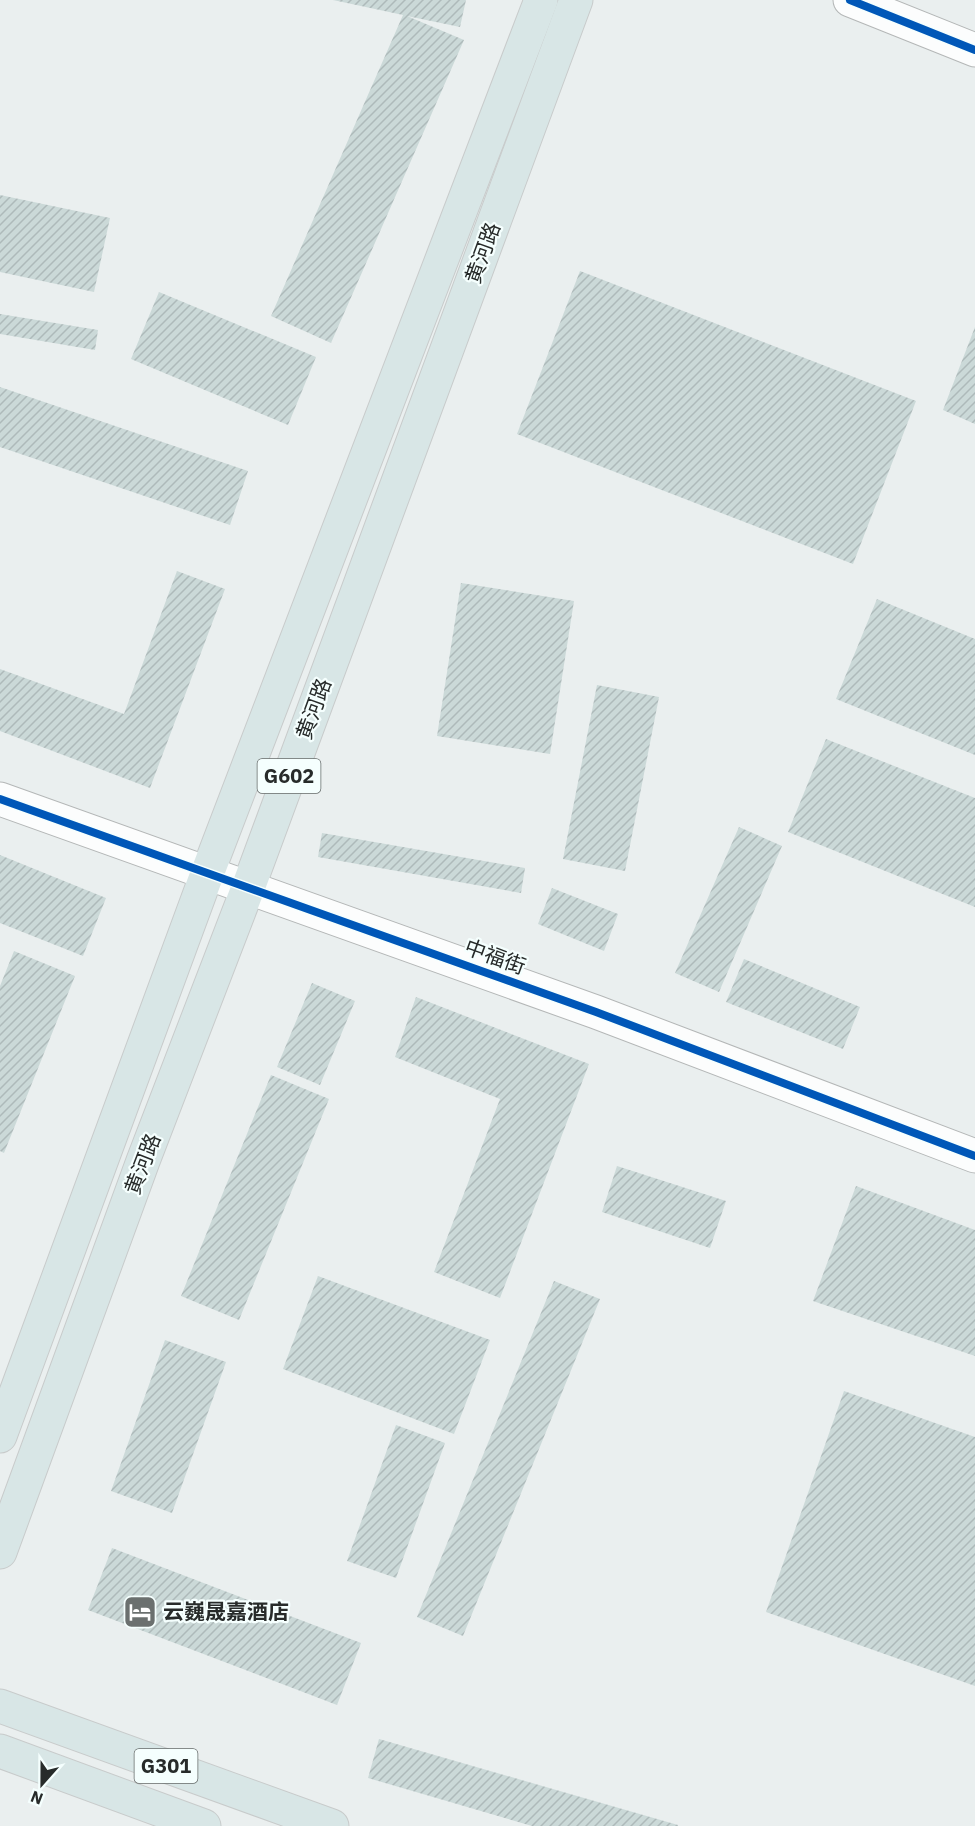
<svg xmlns="http://www.w3.org/2000/svg" width="975" height="1826" font-family="'IBM Plex Sans','Noto Sans SC',sans-serif">
<defs>
<pattern id="building-hatch" width="6" height="6" patternUnits="userSpaceOnUse" patternTransform="scale(1.5)"><rect width="6" height="6" fill="#cbd9d8"/><path d="M-1 1l2-2M0 6l6-6M5 7l2-2" fill="none" stroke="#aebaba"/></pattern>
</defs>
<rect width="100%" height="100%" fill="#eaefef"/>
<g fill="url(#building-hatch)">
<path d="M333,0H466L460,27L407,16L464,40L331,343L271,316L403,15Z"/>
<path d="M0,195L110,218L94,292L0,272Z"/>
<path d="M580,271L916,401L853,564L517,434Z"/>
<path d="M159,292L316,357L288,425L131,359Z"/>
<path d="M0,314L98,330L95,350L0,334Z"/>
<path d="M975,327V424L943,410Z"/>
<path d="M0,387L248,471L230,525L0,447Z"/>
<path d="M177,571L225,589L150,788L0,731V669L124,714Z"/>
<path d="M461,583L574,601L550,754L437,736Z"/>
<path d="M877,599L975,639V755L836,699Z"/>
<path d="M597,685L659,697L625,871L563,859Z"/>
<path d="M826,739L975,798V907L788,832Z"/>
<path d="M739,827L782,846L719,992L675,973Z"/>
<path d="M322,833L525,868L521,893L318,857Z"/>
<path d="M0,855L106,898L83,956L0,923Z"/>
<path d="M552,888L618,914L604,951L538,924Z"/>
<path d="M14,951L75,976L4,1153L0,1151V986Z"/>
<path d="M744,959L860,1007L843,1049L726,1002Z"/>
<path d="M312,983L355,1001L320,1085L277,1067Z"/>
<path d="M416,997L589,1064L500,1298L434,1272L500,1099L395,1057Z"/>
<path d="M271,1075L329,1099L239,1320L181,1296Z"/>
<path d="M617,1166L726,1201L710,1248L602,1212Z"/>
<path d="M856,1186L975,1230V1356L813,1301Z"/>
<path d="M318,1276L490,1340L454,1434L283,1369Z"/>
<path d="M554,1281L600,1299L463,1636L417,1617Z"/>
<path d="M165,1340L226,1362L172,1513L111,1491Z"/>
<path d="M844,1391L975,1437V1686L766,1612Z"/>
<path d="M396,1425L445,1443L396,1578L347,1561Z"/>
<path d="M112,1548L361,1643L337,1705L88,1610Z"/>
<path d="M379,1739L678,1825V1826H532L368,1778Z"/>
</g>
<g fill="none" stroke-linecap="round" stroke-linejoin="round">
<g stroke="#b4b7b7" stroke-width="35">
<g id="tertiary">
<path d="M850,0L975,50"/>
<path d="M0,799L596,1012L975,1156"/>
</g>
</g>
<g stroke="#c8cbcb" stroke-width="35">
<g id="trunk">
<path d="M0,1436L207,874L541,0"/>
<path d="M0,1552L143,1161L248,888L576,0"/>
<path d="M0,1706L332,1826"/>
<path d="M0,1751L204,1826"/>
</g>
</g>
<use href="#tertiary" stroke="#fcfdfd" stroke-width="33"/>
<use href="#trunk" stroke="#d8e6e6" stroke-width="33"/>
<g stroke="#f5fffe" stroke-width="11">
<g id="cycleway">
<path d="M850,0L975,50"/>
<path d="M0,799L596,1012L975,1156"/>
</g>
</g>
<use href="#cycleway" stroke="#0057b8" stroke-width="8"/>
</g>
<defs>
<g id="hotel-square" transform="scale(1.725)"><rect x="-9" y="-9" width="18" height="18" rx="4" fill="#6b706f" stroke="#f5fffe"/><path d="M-6-4.5h1.5V1H6V5H4.5V3h-9V5H-6ZM-4 0a1.8 1.8 0 1 1 3.6 0ZM.5 0V-2.5h3Q6-2.5 6 0Z" fill="#fff"/></g>
</defs>
<g fill-rule="evenodd">
<use href="#hotel-square" x="140" y="1612"/>
</g>
<g text-anchor="middle" stroke-width="4.5" stroke-linejoin="round" paint-order="stroke">
<g fill="#f5fffe" stroke="#656b6a" stroke-width="1.5">
<rect x="257.5" y="759" width="63" height="34" rx="4.5"/>
<rect x="134.5" y="1749" width="63" height="34" rx="4.5"/>
</g>
<g font-size="20" font-weight="bold" fill="#272b2a">
<text x="289" y="783">G602</text>
<text x="166" y="1773">G301</text>
</g>
<g font-size="21" fill="#272b2a" stroke="#f5fffe">
<text transform="translate(483 253) rotate(-70)" y="7">黄河路</text>
<text transform="translate(314 709) rotate(-70)" y="7">黄河路</text>
<text transform="translate(495 957) rotate(20)" y="7">中福街</text>
<text transform="translate(143 1164) rotate(-69)" y="7">黄河路</text>
</g>
<g font-size="21" font-weight="bold" fill="#272b2a" stroke="#f5fffe" text-anchor="start">
<text x="163" y="1619">云巍晟嘉酒店</text>
</g>
</g>
<g transform="translate(42 1784) rotate(201)" stroke="#f5fffe" stroke-width="4.5" paint-order="stroke">
<path d="M0-4.5L10 22L0 15L-10 22Z" fill="#272b2a"/>
<text y="-9" font-size="16" font-weight="bold" text-anchor="middle" fill="#272b2a">N</text>
</g>
</svg>
